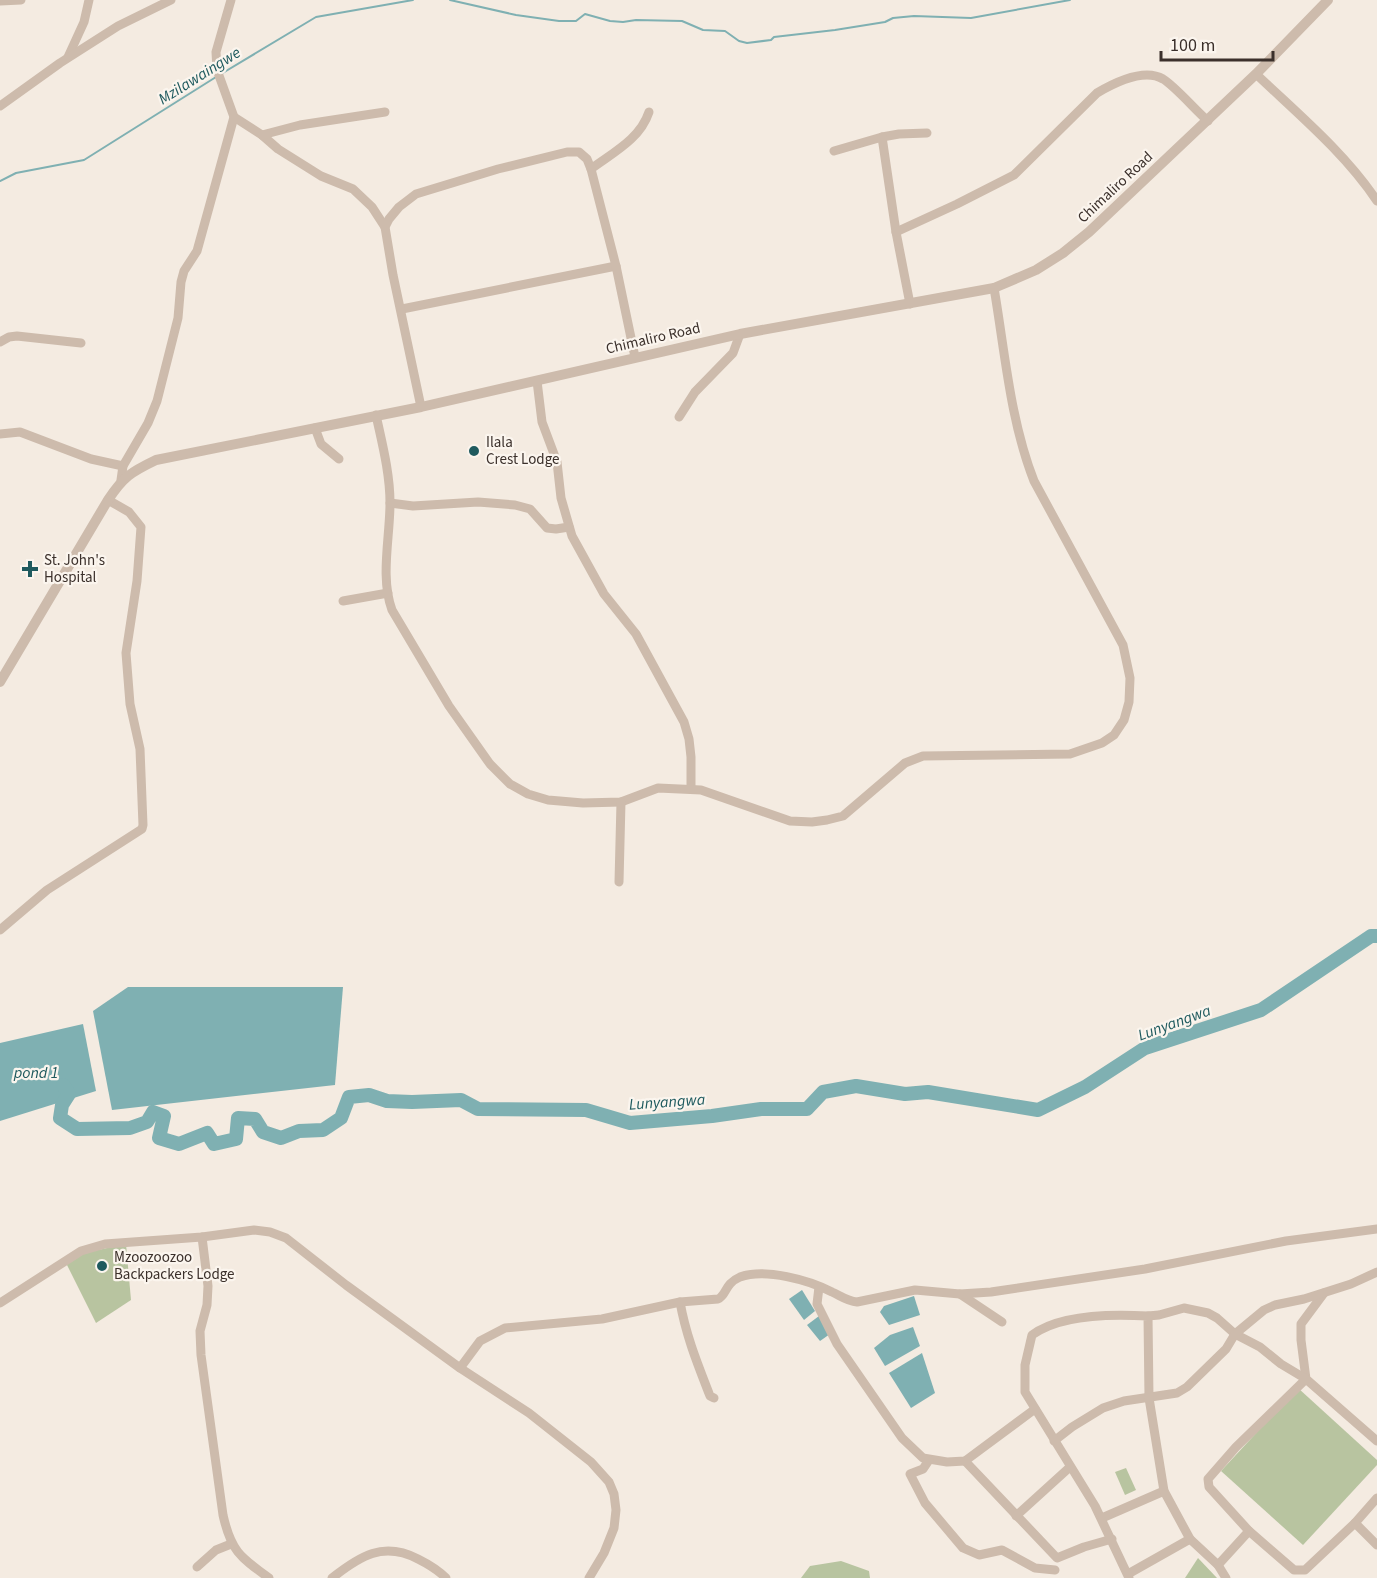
<svg xmlns="http://www.w3.org/2000/svg" width="1377" height="1578" font-family="'Source Sans 3',sans-serif">
<rect width="100%" height="100%" fill="#f4ebe1"/>
<g fill="#b8c4a0">
<path d="M126,1244L131,1300L96,1323L66,1263L79,1254Z"/>
<path d="M1298,1388L1377,1460V1465L1303,1545L1221,1471Z"/>
<path d="M1126,1468L1136,1490L1125,1495L1115,1472Z"/>
<path d="M1198,1558L1217,1578H1185Z"/>
<path d="M841,1561L869,1571L870,1578H801L810,1566Z"/>
</g>
<g fill="#7fb0b2">
<path d="M128,987H343L335,1085L112,1110L93,1011Z"/>
<path d="M83,1024L96,1091L0,1121V1043Z"/>
<path d="M802,1290L815,1311L804,1320L789,1299Z"/>
<path d="M914,1296L920,1315L889,1325L880,1312L884,1306Z"/>
<path d="M819,1316L830,1334L820,1341L807,1325Z"/>
<path d="M913,1327L920,1346L885,1366L874,1348L890,1335Z"/>
<path d="M922,1353L935,1393L911,1408L889,1373Z"/>
</g>
<g fill="none" stroke-linecap="round" stroke-linejoin="round">
<g stroke="#7fb0b2" stroke-width="2">
<path d="M450,0L516,15L559,21H576L585,14L610,21L623,22L636,20L682,21L703,30L725,31L739,41L747,43L771,40L774,37L835,30L885,22L893,18L914,16L971,18L1070,0"/>
<path d="M221,74L316,17L413,0"/>
<path d="M0,181L16,173L84,160L216,77"/>
</g>
<path stroke="#7fb0b2" stroke-width="14" d="M63,1085L69,1094L62,1105L60,1118L77,1129L130,1128L147,1122L153,1112L164,1116L159,1138L179,1144L207,1133L214,1144L236,1139L238,1118L255,1119L263,1132L281,1138L299,1131L323,1130L341,1118L349,1097L369,1095L387,1101L412,1102L461,1100L478,1109L586,1110L630,1123L712,1116L761,1109H807L823,1092L856,1086L905,1094L928,1092L1038,1110L1085,1087L1145,1048L1261,1010L1371,936H1377"/>
<g stroke="#cdbbac" stroke-width="9">
<path d="M0,1L21,0"/>
<path d="M68,57L84,22L89,0"/>
<path d="M1256,74C1298,114 1345,153 1377,201"/>
<path d="M0,106L60,63L118,26L171,0"/>
<path d="M234,117L262,135L278,149L321,176L353,189L372,207L385,227"/>
<path d="M262,135L300,125L385,112"/>
<path d="M882,137L899,134L927,133"/>
<path d="M834,151L882,137L896,232L910,304"/>
<path d="M591,169C614,152 640,139 649,112"/>
<path d="M896,232L957,204L1014,175L1097,93C1114,83 1144,68 1163,79C1176,87 1195,110 1208,121"/>
<path d="M402,309L616,266"/>
<path d="M0,342L9,337L17,336L81,343"/>
<path d="M537,381L542,422L557,462L561,498L572,536L604,594L636,634L684,722L689,739L691,757V789"/>
<path d="M421,407L393,275L385,227L389,219L399,207L416,194L498,169L567,152H579L587,159L591,169L616,266L635,357"/>
<path d="M376,415C382,443 390,473 390,503C390,538 380,577 392,610L449,706L490,764L510,784L528,794L548,800L583,803L621,802L658,788L701,790L790,821L812,822L827,820L843,816L905,763L923,756L1070,754L1102,743L1114,735L1124,720L1129,702L1130,678L1123,645L1034,481C1010,420 1005,352 994,288"/>
<path d="M679,417L695,392L733,353L740,334"/>
<path d="M315,428L321,444L339,459"/>
<path d="M0,434L20,432L91,459L123,466"/>
<path d="M121,480L123,466L148,423L157,401L178,318L181,282L184,271L197,251L234,117L217,70L216,52L231,0"/>
<path d="M390,503L413,506L478,502L515,505L530,509L547,528L556,529L569,527"/>
<path d="M343,601L388,593"/>
<path d="M619,882L621,802"/>
<path d="M0,930L47,890L142,829L143,825L140,749L130,704L126,653L137,581L141,527L129,512L108,500"/>
<path d="M202,1237L208,1286L207,1305L200,1331L201,1355L223,1515C231,1551 240,1557 269,1578"/>
<path d="M819,1287L817,1304L837,1344L902,1438L923,1458L947,1462L965,1461L1035,1409"/>
<path d="M1324,1293L1301,1324V1340L1306,1379L1377,1441"/>
<path d="M960,1294L1002,1322"/>
<path d="M680,1302C686,1336 698,1365 710,1396L714,1398"/>
<path d="M0,1303L81,1251L105,1244L202,1237L254,1230L270,1232L286,1238L346,1285L460,1368L529,1413L591,1462L609,1482L614,1494L616,1510L614,1528L604,1553L589,1578"/>
<path d="M1148,1316L1159,1315L1184,1308L1208,1313L1217,1318L1235,1334L1260,1347L1281,1364L1306,1379L1236,1447L1208,1479L1209,1487L1249,1531"/>
<path d="M460,1368L480,1341L505,1328L602,1319L680,1302L718,1299C727,1295 724,1284 740,1277C765,1268 809,1280 832,1292C841,1296 847,1301 857,1302L915,1290L960,1294L991,1292L1145,1269L1286,1241L1377,1229"/>
<path d="M1054,1441L1072,1427L1103,1408L1124,1401L1177,1393L1187,1387L1226,1349L1235,1334L1264,1310L1275,1305L1304,1299L1351,1284L1377,1272"/>
<path d="M929,1460L923,1469L910,1474L925,1503L963,1548L979,1555L1002,1550L1035,1568L1055,1570"/>
<path d="M965,1461L1057,1558L1084,1547L1112,1539"/>
<path d="M1377,1498L1355,1523L1377,1545"/>
<path d="M1016,1516L1070,1467"/>
<path d="M1102,1518L1164,1491"/>
<path d="M1218,1565L1249,1531L1294,1570H1305L1355,1523"/>
<path d="M197,1567L216,1550L231,1544"/>
<path d="M1128,1574L1190,1539"/>
<path d="M332,1578C360,1556 383,1541 418,1559C428,1564 438,1570 446,1578"/>
<path d="M1129,1578L1095,1506L1025,1392V1365L1032,1335C1060,1314 1114,1314 1148,1316L1149,1398L1164,1491L1190,1539L1218,1565L1226,1578"/>
</g>
<path stroke="#cdbbac" stroke-width="10" d="M0,682L108,500C123,477 131,472 156,460L421,407L740,334L994,288L1036,270L1063,253L1089,232L1256,74L1328,0"/>
</g>
<g fill="#1f5a5e" stroke="#fbf5ee" stroke-width="2">
<circle cx="474" cy="451" r="6"/>
<path d="M27 560h6v6h6v6h-6v6h-6v-6h-6v-6h6z"/>
<circle cx="102" cy="1266" r="6"/>
</g>
<g text-anchor="middle" stroke-width="4.5" stroke-linejoin="round" paint-order="stroke">
<g font-size="15" fill="#3b302b" stroke="#fbf5ee">
<text transform="translate(1115 187) rotate(-43)" y="5">Chimaliro Road</text>
<text transform="translate(653 338) rotate(-13)" y="5">Chimaliro Road</text>
</g>
<g font-size="15" fill="#3b302b" stroke="#fbf5ee" text-anchor="start">
<text x="486" y="447">Ilala<tspan x="486" dy="17">Crest Lodge</tspan></text>
<text x="44" y="565">St. John's<tspan x="44" dy="17">Hospital</tspan></text>
<text x="114" y="1262">Mzoozoozoo<tspan x="114" dy="17">Backpackers Lodge</tspan></text>
</g>
<g font-size="16" font-style="italic" fill="#1f5a5e" stroke="#fbf5ee">
<text transform="translate(199 75) rotate(-32)" y="6">Mzilawaingwe</text>
<text transform="translate(1174 1022) rotate(-20)" y="6">Lunyangwa</text>
<text x="36" y="1078">pond 1</text>
<text transform="translate(667 1101) rotate(-4)" y="6">Lunyangwa</text>
</g>
</g>
<path d="M1161 51v9h112v-9" fill="none" stroke="#3b302b" stroke-width="3"/>
<text x="1170" y="51" font-size="18" fill="#3b302b" stroke="#fbf5ee" stroke-width="4.5" paint-order="stroke">100 m</text>
</svg>
